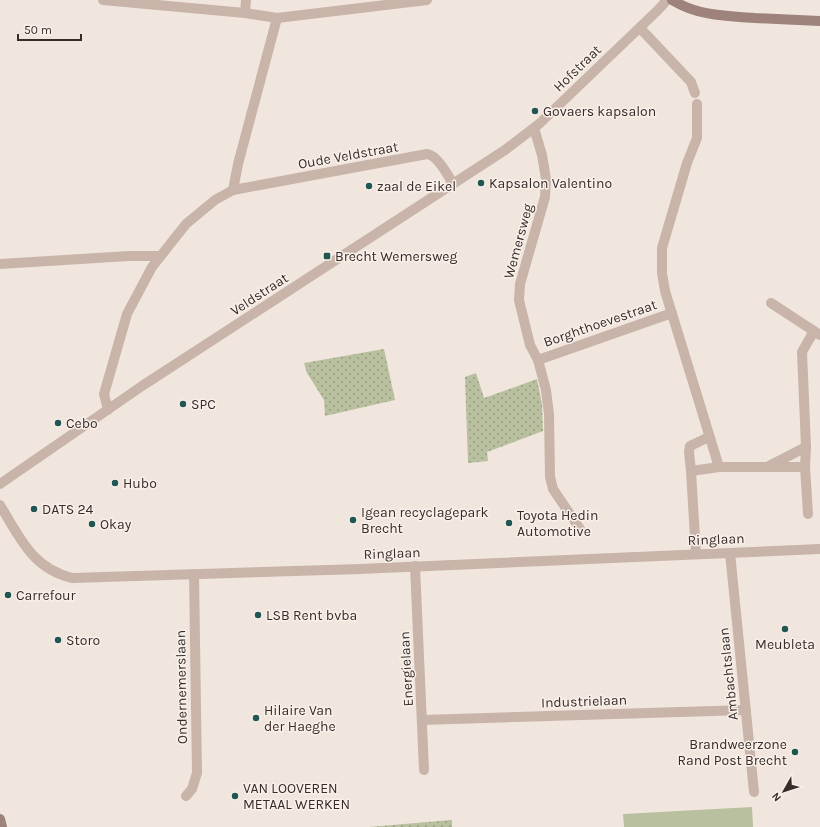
<svg xmlns="http://www.w3.org/2000/svg" width="820" height="827" font-family="Karla,sans-serif">
<defs>
<pattern id="grass-dots" width="8" height="8" patternUnits="userSpaceOnUse"><rect width="8" height="8" fill="#b9c09f"/><path d="M2 2h.1M6 6h.1" fill="none" stroke="#979c82" stroke-width="1.8" stroke-linecap="round"/></pattern>
</defs>
<rect width="100%" height="100%" fill="#f1e6de"/>
<g fill="url(#grass-dots)">
<path d="M384,349L395,400L325,416L324,400L307,373L304,363Z"/>
<path d="M476,373L484,398L537,379L542,404L543,431L487,452L488,461L468,463L465,377Z"/>
<path d="M452,820V827H369L451,820Z"/>
</g>
<path fill="#b9c09f" d="M752,807L753,827H624L623,814Z"/>
<g fill="none" stroke-linecap="round" stroke-linejoin="round">
<g stroke="#c9b4aa" stroke-width="10">
<path d="M103,0L245,13L277,18L427,0"/>
<path d="M245,13L246,0"/>
<path d="M640,28L691,82L695,93"/>
<path d="M697,104V138L687,163L662,248V273L665,291L719,467"/>
<path d="M534,128L542,155L546,179L545,197L520,284L519,300L530,345L538,360L546,390L549,414L550,477L553,489L580,529"/>
<path d="M233,190L238,164L277,18"/>
<path d="M0,264L129,256H160"/>
<path d="M771,303L820,335"/>
<path d="M538,360L672,313"/>
<path d="M108,410L104,394L127,314L152,267L186,224L215,200L233,190L427,154C437,155 448,175 453,184"/>
<path d="M769,466L806,447"/>
<path d="M691,471L719,467H805"/>
<path d="M0,505C20,538 32,568 72,578L360,569L820,549"/>
<path d="M808,514L805,467L806,447L802,352L814,331"/>
<path d="M730,553L754,792"/>
<path d="M696,554L691,471L689,452L690,446L709,437"/>
<path d="M415,566L424,770"/>
<path d="M422,720L746,710"/>
<path d="M186,796L192,789L197,773L194,574"/>
</g>
<path stroke="#c9b4aa" stroke-width="10" d="M0,484L142,386L505,150L539,124L658,10L667,0"/>
<g stroke="#9d837c" stroke-width="10">
<path d="M672,0C698,16 726,16 755,18C777,19 798,20 820,21"/>
<path d="M0,819L2,827"/>
</g>
</g>
<g fill="#215753" stroke="#f9f0ea" stroke-width="1.5">
<circle cx="535" cy="111" r="4"/>
<circle cx="481" cy="183" r="4"/>
<circle cx="369" cy="186" r="4"/>
<rect x="323" y="252" width="8" height="8" rx="2"/>
<circle cx="183" cy="404" r="4"/>
<circle cx="58" cy="423" r="4"/>
<circle cx="115" cy="483" r="4"/>
<circle cx="34" cy="509" r="4"/>
<circle cx="353" cy="520" r="4"/>
<circle cx="509" cy="523" r="4"/>
<circle cx="92" cy="524" r="4"/>
<circle cx="8" cy="595" r="4"/>
<circle cx="258" cy="615" r="4"/>
<circle cx="785" cy="629" r="4"/>
<circle cx="58" cy="640" r="4"/>
<circle cx="256" cy="718" r="4"/>
<circle cx="795" cy="752" r="4"/>
<circle cx="235" cy="796" r="4"/>
</g>
<g text-anchor="middle" stroke-width="3" stroke-linejoin="round" paint-order="stroke">
<g font-size="14" fill="#372c29" stroke="#f9f0ea">
<text transform="translate(577 68) rotate(-44)" y="5">Hofstraat</text>
<text transform="translate(348 155) rotate(-10)" y="5">Oude Veldstraat</text>
<text transform="translate(518 241) rotate(-75)" y="5">Wemersweg</text>
<text transform="translate(259 294) rotate(-33)" y="5">Veldstraat</text>
<text transform="translate(600 323) rotate(-19)" y="5">Borghthoevestraat</text>
<text transform="translate(716 539) rotate(-2)" y="5">Ringlaan</text>
<text transform="translate(392 553) rotate(-2)" y="5">Ringlaan</text>
<text transform="translate(406 669) rotate(-93)" y="5">Energielaan</text>
<text transform="translate(728 674) rotate(-96)" y="5">Ambachtslaan</text>
<text transform="translate(181 687) rotate(-91)" y="5">Ondernemerslaan</text>
<text transform="translate(584 701) rotate(-2)" y="5">Industrielaan</text>
</g>
<g font-size="14" fill="#372c29" stroke="#f9f0ea" text-anchor="start">
<text x="543" y="116">Govaers kapsalon</text>
<text x="489" y="188">Kapsalon Valentino</text>
<text x="377" y="191">zaal de Eikel</text>
<text x="335" y="261">Brecht Wemersweg</text>
<text x="191" y="409">SPC</text>
<text x="66" y="428">Cebo</text>
<text x="123" y="488">Hubo</text>
<text x="42" y="514">DATS 24</text>
<text x="361" y="517">Igean recyclagepark<tspan x="361" dy="16">Brecht</tspan></text>
<text x="517" y="520">Toyota Hedin<tspan x="517" dy="16">Automotive</tspan></text>
<text x="100" y="529">Okay</text>
<text x="16" y="600">Carrefour</text>
<text x="266" y="620">LSB Rent bvba</text>
<text x="66" y="645">Storo</text>
<text x="785" y="649" text-anchor="middle">Meubleta</text>
<text x="264" y="715">Hilaire Van<tspan x="264" dy="16">der Haeghe</tspan></text>
<text x="787" y="749" text-anchor="end">Brandweerzone<tspan x="787" dy="16">Rand Post Brecht</tspan></text>
<text x="243" y="793">VAN LOOVEREN<tspan x="243" dy="16">METAAL WERKEN</tspan></text>
</g>
</g>
<g transform="translate(784 791) rotate(231)" stroke="#f9f0ea" stroke-width="3" paint-order="stroke">
<path d="M0-3L7 15L0 10L-7 15Z" fill="#372c29"/>
<text y="-6" font-size="11" font-weight="bold" text-anchor="middle" fill="#372c29">N</text>
</g>
<path d="M18 34v6h63v-6" fill="none" stroke="#372c29" stroke-width="2"/>
<text x="24" y="34" font-size="12" fill="#372c29" stroke="#f9f0ea" stroke-width="3" paint-order="stroke">50 m</text>
</svg>
